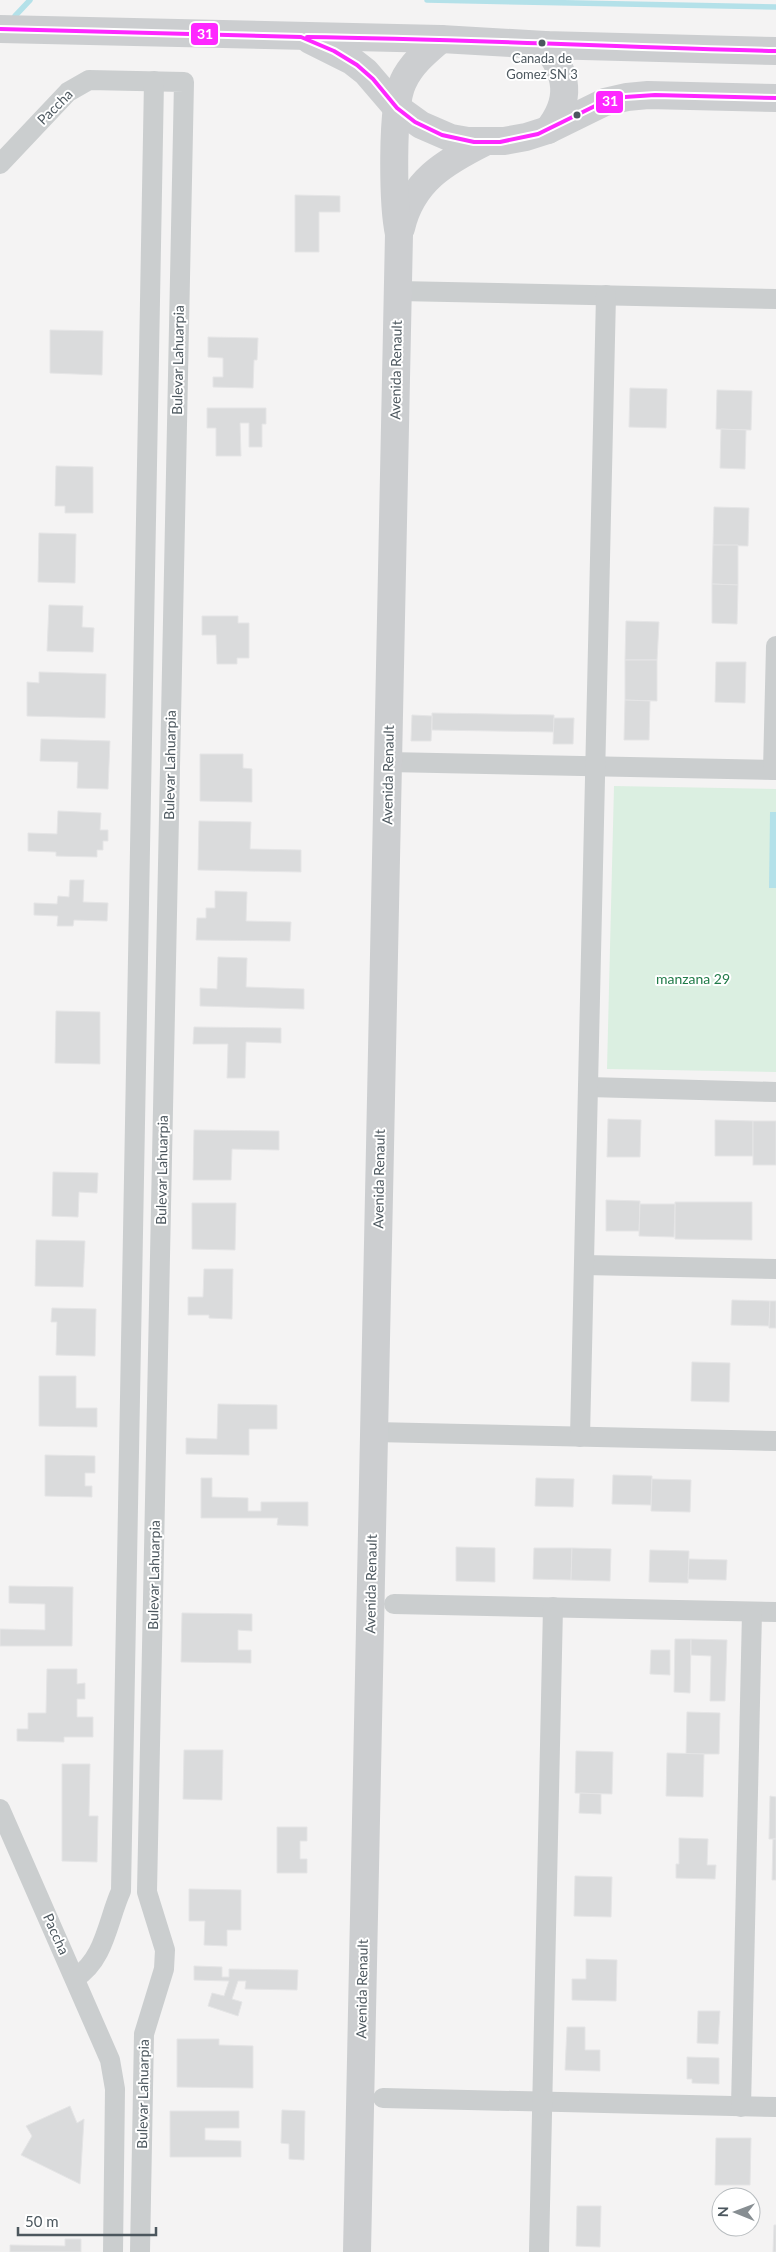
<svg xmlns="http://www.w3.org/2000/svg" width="776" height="2252" font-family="Lato,sans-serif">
<rect width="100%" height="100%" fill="#f4f3f3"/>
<path fill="#dbefe1" d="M614,786L776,789V1072L607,1069Z"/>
<path fill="#b4e1e9" d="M770,812H776V888H769Z"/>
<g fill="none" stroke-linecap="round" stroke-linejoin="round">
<g stroke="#b4e1e9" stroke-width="5.5">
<path d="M427,0L776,7"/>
<path d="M15,16L30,0"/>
</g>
</g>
<g fill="#dadbdc" stroke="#e5e5e6">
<path d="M295,195L340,196V212H319V252H295Z"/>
<path d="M50,330L103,331L102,375L50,373Z"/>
<path d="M208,337L258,338L257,360H254L253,388L213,387V377H223V358L208,357Z"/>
<path d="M630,388L667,389L666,428L629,427Z"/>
<path d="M717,390L752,391L751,430L716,429Z"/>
<path d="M207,408H266V424H262V447H249V423H240L241,456H216V428H207Z"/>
<path d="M721,429L746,430L745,469L720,468Z"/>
<path d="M56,466L93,467V513H65V506H55Z"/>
<path d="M714,507L749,508L748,546L713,545Z"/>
<path d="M39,533L76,534L75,583L38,582Z"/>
<path d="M713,545H738V585L712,584Z"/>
<path d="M712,584L738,585L737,624L712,623Z"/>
<path d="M49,605L83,606L82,627L94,628L93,652L47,651Z"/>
<path d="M202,616H238V623H249V658H237V664H217L216,635H202Z"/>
<path d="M626,621L659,622L657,660H625Z"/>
<path d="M625,660H657V701L625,700Z"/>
<path d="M716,662H746L745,703L715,702Z"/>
<path d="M39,672L106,674L105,718L27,716V682L39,683Z"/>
<path d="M625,700L650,701L649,740H624Z"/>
<path d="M432,713L554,715V732L432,730Z"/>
<path d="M412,715L432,716L431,741H411Z"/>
<path d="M554,718H574L573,744H553Z"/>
<path d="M41,739L110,741L108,789L77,788L78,762L40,761Z"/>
<path d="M200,754H243V768L252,769V802L200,801Z"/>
<path d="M58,811L101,813L100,830H108V841H103V850H97V857L56,856V852L28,851V833L57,834Z"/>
<path d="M199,821L251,822L250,849L301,850V872L198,870Z"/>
<path d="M70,880H84L83,902L108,903L107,921L74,920L73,926H57L58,916L34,915V903L57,904L58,896L69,897Z"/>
<path d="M215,891L247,892L246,921L291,922L290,941L196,940L197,918H206V908H215Z"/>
<path d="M218,957L247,958L246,987L304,989V1009L200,1006V988L217,989Z"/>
<path d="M56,1011L100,1012V1064L55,1063Z"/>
<path d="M194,1027L281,1028V1043L246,1042L245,1078H227L228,1044H193Z"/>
<path d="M608,1119L641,1120L640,1157H607Z"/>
<path d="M715,1120L753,1121V1156H715Z"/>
<rect x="753" y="1121" width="23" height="44"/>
<path d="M194,1130L279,1131V1150L232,1149L231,1180H193Z"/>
<path d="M53,1172L98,1173L97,1193L79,1192L78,1217L52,1216Z"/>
<path d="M606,1200L640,1201L639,1231H606Z"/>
<path d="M675,1202H752V1240L675,1239Z"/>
<path d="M192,1203H236L235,1250L192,1249Z"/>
<path d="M640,1204H675L674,1237L639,1236Z"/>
<path d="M36,1240L85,1241L83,1287L35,1286Z"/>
<path d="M204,1269H233L232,1319L209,1318V1315H188V1297H203Z"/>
<path d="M732,1300L770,1301L769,1326L731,1325Z"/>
<path d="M770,1301H776V1328H769Z"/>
<path d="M52,1308L96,1309L95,1356L56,1355L57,1322H51Z"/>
<path d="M692,1362L730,1363L729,1402L691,1401Z"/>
<path d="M39,1376H76V1408H97V1427L39,1426Z"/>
<path d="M218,1404L277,1405V1429H249V1455L186,1454V1438L217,1439Z"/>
<path d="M45,1455L95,1456V1473H85V1486H92V1497L45,1496Z"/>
<path d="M613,1475L652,1476L651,1505L612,1504Z"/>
<path d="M201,1478H212V1497L248,1498V1511H261V1502H308V1526L277,1525L278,1518H201Z"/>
<path d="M536,1478L574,1479L573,1507L535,1506Z"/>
<path d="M652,1479L691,1480L690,1512L651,1511Z"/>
<path d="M456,1547L495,1548V1582L456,1581Z"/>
<path d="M534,1548H572L571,1580L533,1579Z"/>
<path d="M572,1548L611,1549L610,1581L571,1580Z"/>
<path d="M650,1550L689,1551L688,1583L649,1582Z"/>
<path d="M689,1559L727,1560L726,1580L688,1579Z"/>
<path d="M9,1586L73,1587L72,1646H0V1629L45,1630V1604L9,1603Z"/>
<path d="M182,1613L252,1614V1631L238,1630V1650H251V1663L181,1662Z"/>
<path d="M675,1639H691L690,1693L674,1692Z"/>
<path d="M691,1639L727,1640L725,1701H710L711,1656L691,1655Z"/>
<path d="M651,1650H670V1675L650,1674Z"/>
<path d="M47,1669H77V1684L85,1683V1699H77V1717H93V1737H64V1742L17,1741V1729H28V1713H46Z"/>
<path d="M687,1712L720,1713L719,1754H686Z"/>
<path d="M184,1750H223L222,1800L183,1799Z"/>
<path d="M576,1751L613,1752L612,1794L575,1793Z"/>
<path d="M667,1753L704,1754L703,1797L666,1796Z"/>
<path d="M62,1764H90L89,1816H98L97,1862L62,1861Z"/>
<path d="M580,1793L601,1794V1814L579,1813Z"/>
<path d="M770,1796L776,1797V1839H769Z"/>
<path d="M277,1827H307V1841H300V1859H307V1873H277Z"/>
<path d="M679,1838L708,1839L707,1865H716L715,1879L676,1878V1864H679Z"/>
<path d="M773,1839H776V1880H772Z"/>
<path d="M575,1876L612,1877L611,1917L574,1916Z"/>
<path d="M189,1889L241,1890V1930H227V1946L204,1945L205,1921H189Z"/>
<path d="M586,1959L617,1960L616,2001L572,2000V1979H586Z"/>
<path d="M194,1966L222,1967V1977H229V1969L298,1970L297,1990L245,1989L246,1981H238L232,1999L242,2002L238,2016L208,2006L212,1993L224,1996L229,1981L194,1980Z"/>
<path d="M698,2011H720L718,2044L697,2043Z"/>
<path d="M567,2027H585V2050H600V2071L565,2070Z"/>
<path d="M177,2039H219V2045L253,2046V2088L177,2087Z"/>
<path d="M687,2057L719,2058V2084L692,2083V2079H687Z"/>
<path d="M70,2106L77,2123L84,2119L80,2184L21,2155L32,2136L26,2126Z"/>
<path d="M282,2110L305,2111L304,2160L289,2159V2144L281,2143Z"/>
<path d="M170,2111H239V2128H205V2140L241,2141V2157H170Z"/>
<path d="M716,2138H751L750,2185H715Z"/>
<path d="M577,2206H601L600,2247L576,2246Z"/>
<path d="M774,2225H776V2252H773Z"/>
<path d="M65,2239H81V2252H10V2245L65,2246Z"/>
</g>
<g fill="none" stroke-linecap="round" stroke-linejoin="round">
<g stroke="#cbcecf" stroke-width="20">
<path d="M0,164L68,92L89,80L184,82L147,1892L165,1950L164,1969L144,2034L140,2252"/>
<path d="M398,291L776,299"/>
<path d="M388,762L776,770"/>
<path d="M773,770L776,646"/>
<path d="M588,1087L776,1092"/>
<path d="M584,1265L776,1269"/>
<path d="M374,1432L776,1441"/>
<path d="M580,1437L606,295"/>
<path d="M394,1604L776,1612"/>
<path d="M0,1809L110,2060L115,2089L113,2252"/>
<path d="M75,1978C105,1960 108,1919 121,1891L154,81"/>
<path d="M383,2098L776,2107"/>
<path d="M741,2107L752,1612"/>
<path d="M539,2252L553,1607"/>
</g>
<g stroke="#ccced0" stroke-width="28">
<path d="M0,29L441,39L545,45L776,51"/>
<path d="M310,40L352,61L366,72L396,107L421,125L451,138L468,141H504L526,137L548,130L605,102L627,97L648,95L776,98"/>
<path d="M545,45C568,74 572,100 548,130"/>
<path d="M401,228C412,181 445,162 485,142"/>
<path d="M357,2252L399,234C393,206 391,106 403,82C411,64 427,51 441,39"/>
</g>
<g stroke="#fff" stroke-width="8">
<g id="bus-1">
<path d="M0,29L301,37L334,51L357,65L373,79L397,108L415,122L442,135L474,142H500L538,134L595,106L625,97L655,95L776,98"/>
<path d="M307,37C463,39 620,47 776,51"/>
</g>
</g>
<use href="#bus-1" stroke="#fe27ff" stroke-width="4"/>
</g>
<g fill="#4c575e" stroke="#fff" stroke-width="2">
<circle cx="542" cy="43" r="4.5"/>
<circle cx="577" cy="115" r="4.5"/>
</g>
<g text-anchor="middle" stroke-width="4" stroke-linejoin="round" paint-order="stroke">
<g font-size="13" fill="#4c575e" stroke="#fff">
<text x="542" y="63">Canada de<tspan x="542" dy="16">Gomez SN 3</tspan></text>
</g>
<g font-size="14" fill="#4c575e" stroke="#fff">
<text transform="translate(55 107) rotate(-45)" y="5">Paccha</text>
<text transform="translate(178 360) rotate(-89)" y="5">Bulevar Lahuarpia</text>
<text transform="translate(396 370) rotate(-89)" y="5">Avenida Renault</text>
<text transform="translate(170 765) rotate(-89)" y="5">Bulevar Lahuarpia</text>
<text transform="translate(388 775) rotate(-89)" y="5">Avenida Renault</text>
<text transform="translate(162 1170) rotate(-89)" y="5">Bulevar Lahuarpia</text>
<text transform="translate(379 1179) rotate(-89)" y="5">Avenida Renault</text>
<text transform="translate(154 1575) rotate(-89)" y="5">Bulevar Lahuarpia</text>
<text transform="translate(371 1584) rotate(-89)" y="5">Avenida Renault</text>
<text transform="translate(56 1934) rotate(66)" y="5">Paccha</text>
<text transform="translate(362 1989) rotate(-89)" y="5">Avenida Renault</text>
<text transform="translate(143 2094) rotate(-89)" y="5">Bulevar Lahuarpia</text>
</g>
<g font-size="14" fill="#217b49" stroke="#fff">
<text x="693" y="984">manzana 29</text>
</g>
</g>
<g stroke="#fff" stroke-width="2">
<rect x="190" y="22" width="29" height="24" rx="5" fill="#fe27ff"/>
<rect x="595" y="90" width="29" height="24" rx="5" fill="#fe27ff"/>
</g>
<g font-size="14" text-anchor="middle" font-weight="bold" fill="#fff">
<text x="205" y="39">31</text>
<text x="610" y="106">31</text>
</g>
<g transform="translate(736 2212) rotate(271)"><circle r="24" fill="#ffffff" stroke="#b7bcbf"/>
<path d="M0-4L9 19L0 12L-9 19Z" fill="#878e92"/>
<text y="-8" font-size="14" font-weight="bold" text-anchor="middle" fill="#4c575e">N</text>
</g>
<path d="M18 2227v8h138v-8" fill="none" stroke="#4c575e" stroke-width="2.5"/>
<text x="25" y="2227" font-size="15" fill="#4c575e" stroke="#ffffff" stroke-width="4" paint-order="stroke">50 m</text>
</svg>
